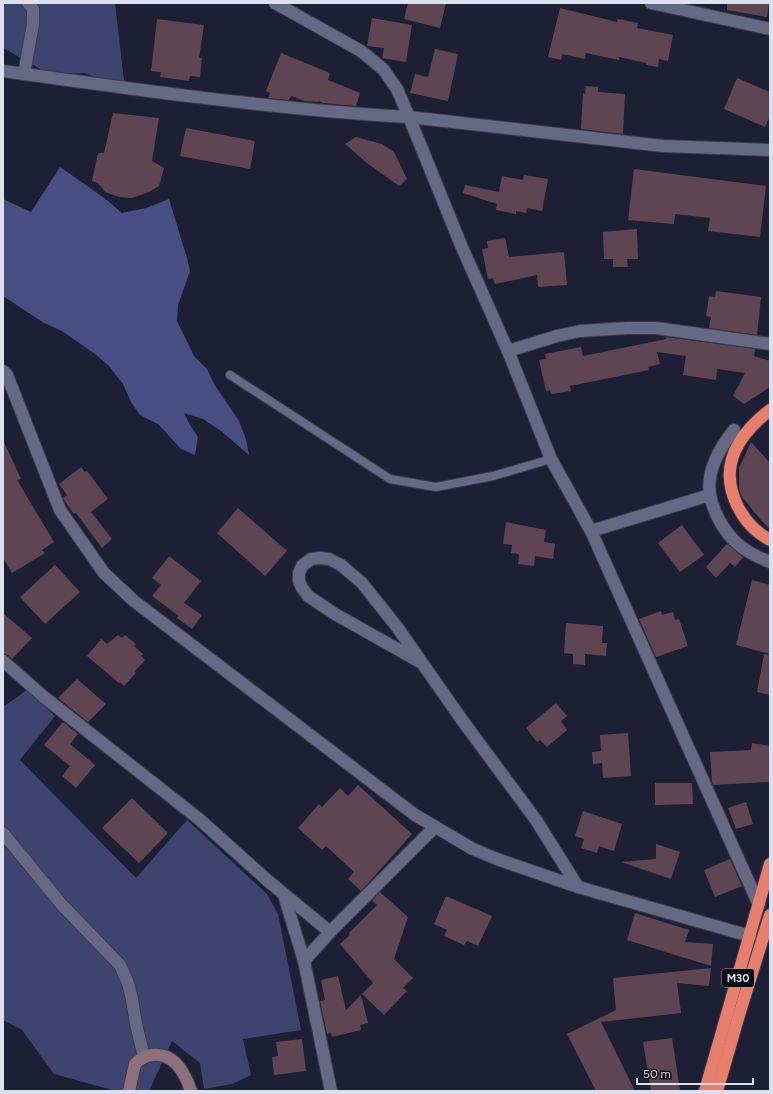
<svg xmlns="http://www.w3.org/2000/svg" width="773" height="1094" font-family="Figtree,sans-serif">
<rect width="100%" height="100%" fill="#1d2035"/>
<g fill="#3f436f">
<path d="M3,3H115L125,89L85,73L59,74L46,72L3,48Z"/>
<path d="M27,690L55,716L20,760L136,878L187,820L267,894L278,914L301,1030L243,1039L251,1075L232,1084L204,1089L200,1063L172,1041L149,1091H116L54,1074L22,1030L3,1020V707Z"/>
</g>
<path fill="#484d83" d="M60,167L103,197L122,213L146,208L169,199L187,258L190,271L178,305L177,321L194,356L207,369L214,384L239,421L246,439L249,455L221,431L203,419L184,413L190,425L198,437L195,455L181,449L158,424L140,415L131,402L123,384L109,366L95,354L62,331L44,323L3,296V199L31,212Z"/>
<g fill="#5f4552">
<path d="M408,3H446L440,28L404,19Z"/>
<path d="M727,3H769L767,17L727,10Z"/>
<path d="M560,8L617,22L618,19L638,23L637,28L673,35L668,61L659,59L658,67L646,65V63L619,57V60L586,53L585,59L562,54L561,60L548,57Z"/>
<path d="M372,18L412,25L406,62L382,58L384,48L367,46Z"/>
<path d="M157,19L204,25L199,58H202L200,77L190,76L189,81L160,77L161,72L151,71Z"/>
<path d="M435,49L458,54L448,101L410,93L415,74L428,77Z"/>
<path d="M281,53L330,73L328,80L360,93L356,106L323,103L318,101V102L304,101L291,96L289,100L268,98L270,93L266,91Z"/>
<path d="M737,78L770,92V116L765,127L724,109Z"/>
<path d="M586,86L598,87V92L625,94L623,134L581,129L583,93L585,94Z"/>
<path d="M113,113L159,118L152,161L164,168L159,186L149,192L132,198L119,197L105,192L98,183L92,181L98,153H104Z"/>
<path d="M186,128L255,141L250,169L180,156Z"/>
<path d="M356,137L382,144L394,152L407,179L399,186L367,163L345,144Z"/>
<path d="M634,169L766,186L760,237L708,231L710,218L675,214L674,224L628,220Z"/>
<path d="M524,175L548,179L542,211L527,208L526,213L516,211V214L496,210L497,204L463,193L465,185L499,192L502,176L523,180Z"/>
<path d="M637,229L638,259H627L628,267H613V259H604L603,232Z"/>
<path d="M505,238L509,257L564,252L567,285L538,287L537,275L495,284L493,278L488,279L482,249L488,248L487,241Z"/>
<path d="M716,291L761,297L757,335L709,328L711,317L706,316L709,296L715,297Z"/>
<path d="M666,337L755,349L754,356L770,361V387L744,404L733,396L745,373L717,369L716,380L683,375L686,356L657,352L660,364L648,367L649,370L570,386L571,391L551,394L550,390L546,391L539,360L546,359L545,354L581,347L583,356L666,339Z"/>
<path d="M3,440L21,479L17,480L54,542L42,550L45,553L12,573L3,558Z"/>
<path d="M751,442L770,463V529L760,519L742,497L739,489V468Z"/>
<path d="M81,467L85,472L87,471L108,499L91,512L112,539L102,548L76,513L74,514L64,500L63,498L67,495L59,484Z"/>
<path d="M238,508L287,551L265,576L217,533Z"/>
<path d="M506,522L546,530L544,542L555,544L553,559L535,556L534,566L518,564L519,554L511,553L512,545L503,544Z"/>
<path d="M682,525L704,555L680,572L658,543Z"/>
<path d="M727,544L743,557L735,567L730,563L716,578L706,567Z"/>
<path d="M169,556L201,581L184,603L202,615L192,629L177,618L179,616L152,596L161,585L152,578Z"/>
<path d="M55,565L80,592L45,624L20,597Z"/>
<path d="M752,580L770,585V654L736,645Z"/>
<path d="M661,611L662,615L673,612L675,620L679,619L688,646L656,657L639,619Z"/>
<path d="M3,613L32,638L12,659L8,655L3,654Z"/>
<path d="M566,623L603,626L602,643H607L606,656L585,654V665L573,664V654L564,653Z"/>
<path d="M118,635L122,638L125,635L136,644L134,646L143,654L141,656L145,660L135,671L136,673L124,686L120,682L119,683L87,656L101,639L107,644Z"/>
<path d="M764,654L770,655V695L757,692Z"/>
<path d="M77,679L106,704L88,722L58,698Z"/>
<path d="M556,703L567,716L561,721L567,730L547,747L540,740L537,742L526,728Z"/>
<path d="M63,722L78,734L70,744L95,765L76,788L62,776L70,766L44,745Z"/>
<path d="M628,733L631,776L603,778L602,763L593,764L592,752L601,751L600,735Z"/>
<path d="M752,743L770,746V782L713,785L712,782L710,752L751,750Z"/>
<path d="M655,783H692L693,804L655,805Z"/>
<path d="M358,785L412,834L361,891L348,879L354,872L326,846L322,850L298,828L319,804L322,807L340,788L348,796Z"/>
<path d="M132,798L168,833L139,863L102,828Z"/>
<path d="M746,802L753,824L736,829L728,808Z"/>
<path d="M583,811L622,824L614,851L599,846L597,853L581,848L584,839L575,836Z"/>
<path d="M656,844L680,852L671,879L621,862L656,859Z"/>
<path d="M730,859L742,886L715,897L704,870Z"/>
<path d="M380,892L408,917L394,959L413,978L403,988L407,991L384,1015L362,994L373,983L340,944L350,935L349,933L377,905L372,901Z"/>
<path d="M446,896L492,916L478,946L467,941L464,945L444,936L447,930L434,924Z"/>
<path d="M635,913L689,930L685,942L713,944L711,966L627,940Z"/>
<path d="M711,968L709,986L677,983L681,1013L601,1022L635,1091H596L567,1034L616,1010L613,978Z"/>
<path d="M338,976L346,1010L361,995L368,1023L360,1025L361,1030L332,1037L331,1033L327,1034L320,1001L325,1000L321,980Z"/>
<path d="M672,1038L680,1090L651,1091L643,1042Z"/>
<path d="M302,1039L306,1071L274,1075L272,1057L278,1056L276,1042Z"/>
</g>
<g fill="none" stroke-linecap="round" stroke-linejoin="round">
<g stroke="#3b3c4e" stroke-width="10">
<path id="lane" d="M230,375L390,479L436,487L493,476L551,459"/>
</g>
<g stroke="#3b3c4e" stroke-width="14">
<g id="street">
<path d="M275,3L361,51L383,69L397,89L409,117L663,146L770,150"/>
<path d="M651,3L770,29"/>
<path d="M3,71C138,90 273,109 409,117L461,245L508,351L551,459L591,531L759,905"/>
<path d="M24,74L33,24V9L28,3"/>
<path d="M508,351L557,336L580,331L627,328H656L770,344"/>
<path d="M3,371L7,375L60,510L104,573L134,601L415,815L473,849L497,859L578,887L750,936"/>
<path d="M734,430C720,447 706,472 710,494C713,514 727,537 743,548C751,554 760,558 770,562"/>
<path d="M591,531L710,495"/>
<path d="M3,661L44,697L199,819L267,880L330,932"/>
<path d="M422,663L335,614L308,596L302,588L299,581V573L302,566L311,559L320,558L329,559L341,565L362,583L397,627L462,720L536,820L578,887"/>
<path d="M3,833L62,905L120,965L128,983L132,999L136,1024L144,1057"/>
<path d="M284,895L304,961"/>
<path d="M331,1091L304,961L330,932L435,827"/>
</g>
</g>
<g stroke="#3b3c4e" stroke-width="14">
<path id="secondary" d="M129,1091L135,1064C140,1059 145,1056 152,1055C174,1052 185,1073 191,1091"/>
</g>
<g stroke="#3b3c4e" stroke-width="14">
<g id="highway">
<path d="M770,410C739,434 718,465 737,505C745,521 754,531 770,540"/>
<path d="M705,1091L770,864"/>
<path d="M717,1091L739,1015L770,915"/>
</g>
</g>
<use href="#lane" stroke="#666983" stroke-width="8"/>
<use href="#street" stroke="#666983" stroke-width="12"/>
<use href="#secondary" stroke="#8d707c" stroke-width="12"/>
<use href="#highway" stroke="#e77f6c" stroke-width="12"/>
</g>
<g text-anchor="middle" stroke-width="3" stroke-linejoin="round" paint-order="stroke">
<rect fill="#090a14" stroke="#9d9fac" stroke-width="1" x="722" y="969" width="32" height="18" rx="3"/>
<g font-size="11" font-weight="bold" fill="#dcdfed">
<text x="738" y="982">M30</text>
</g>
</g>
<rect width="773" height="1094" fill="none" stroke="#dcdfed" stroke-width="8"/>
<path d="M637 1078v6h116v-6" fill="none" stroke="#dcdfed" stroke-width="2"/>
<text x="643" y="1078" font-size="12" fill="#dcdfed" stroke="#090a14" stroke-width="3" paint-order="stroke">50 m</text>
</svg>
